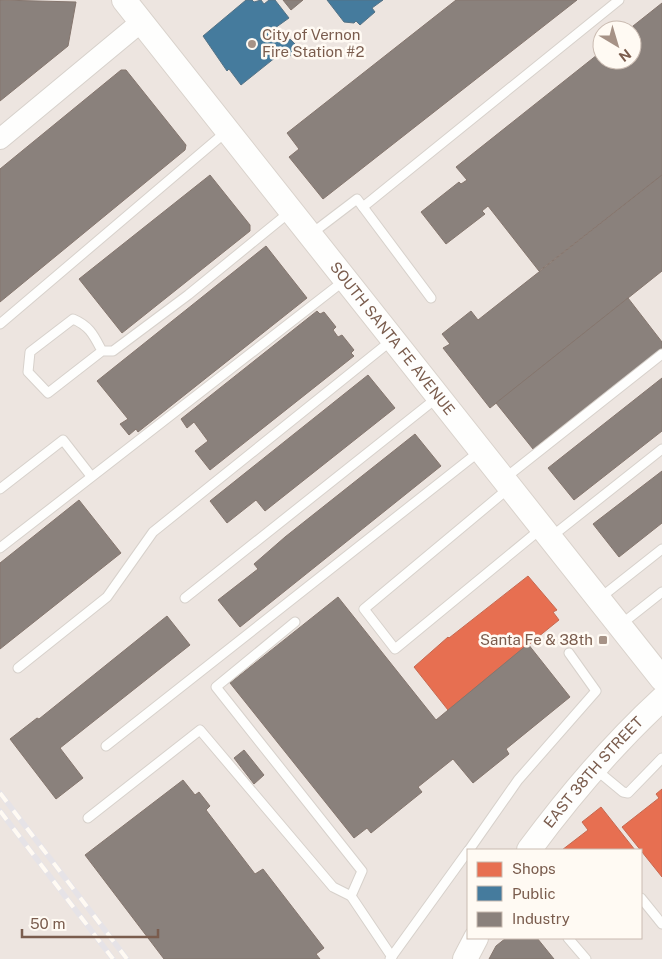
<svg xmlns="http://www.w3.org/2000/svg" width="662" height="959" font-family="'Public Sans',sans-serif">
<rect width="100%" height="100%" fill="#f9f5f0"/>
<path fill="#ede5e0" fill-rule="evenodd" d="M0,0H662V959H0ZM602,30H632V60H602ZM468,850H641V938H468Z"/>
<g fill="#e76f51" stroke="#c66950">
<path d="M528,576L557,610L553,612L559,620L448,710L414,667L448,637L449,638Z"/>
<path d="M662,789V877L622,827L659,798L656,794Z"/>
<path d="M601,807L635,850H562L588,830L582,822Z"/>
</g>
<g fill="#457b9d" stroke="#557285">
<path d="M246,0H252L254,2L261,0L264,4L269,0H275L289,18L275,28L286,42L290,39L296,45L292,48L295,52L290,56L287,52L283,55L281,53L241,85L229,69L227,71L203,36Z"/>
<path d="M327,0H383L372,8L375,12L360,25L356,21L354,23L344,22Z"/>
</g>
<g fill="#8a817c" stroke="#85766e">
<path d="M0,0L76,2L68,46L0,101Z"/>
<path d="M283,0H303L291,10Z"/>
<path d="M456,0H577L323,199L289,157L299,149L287,133Z"/>
<path d="M662,3V175L539,271L488,206L482,211L485,214L446,244L421,212L459,182L461,184L467,180L456,167L602,51V60H632V30H628Z"/>
<path d="M121,70H126L186,145L185,150L0,302V169Z"/>
<path d="M210,175L250,225V231L122,333L79,279Z"/>
<path d="M662,175V271L490,408L443,348L450,344L442,334L471,311L478,320Z"/>
<path d="M266,246L307,298L138,432L136,429L129,435L120,424L128,419L97,381Z"/>
<path d="M628,298L662,342V348L533,449L496,403Z"/>
<path d="M317,311L320,314L324,312L336,327L333,330L338,337L342,335L354,350L351,353L354,356L210,470L195,451L208,441L194,422L187,428L181,419Z"/>
<path d="M368,375L395,408L265,511L256,500L227,523L210,501Z"/>
<path d="M662,378V431L574,500L548,468Z"/>
<path d="M415,434L441,466L240,627L218,600L258,569L254,564L285,537Z"/>
<path d="M662,471V523L619,557L593,524Z"/>
<path d="M79,500L121,553L0,649V563Z"/>
<path d="M338,597L436,720L528,644L570,697L506,749L509,754L473,783L453,759L418,787L422,792L371,833L367,828L354,838L230,683Z"/>
<path d="M167,616L190,645L60,748L83,778L56,799L10,739L37,718L39,719Z"/>
<path d="M244,750L264,775L254,784L234,758Z"/>
<path d="M183,780L195,795L199,792L210,806L206,810L255,874L263,869L324,948L316,954L320,959H164L85,855Z"/>
<path d="M506,938H537L554,959H489L496,946Z"/>
</g>
<g fill="none" stroke-linecap="round" stroke-linejoin="round">
<g stroke="#d7d1cb" stroke-width="11">
<g id="service">
<path d="M363,207L619,0"/>
<path d="M311,234L357,199L431,298"/>
<path d="M0,324L227,131"/>
<path d="M102,351C94,336 90,326 73,319L30,352L28,372L48,393L102,351H113L188,295L291,211"/>
<path d="M504,479L662,354"/>
<path d="M509,488L364,609L395,649L542,528"/>
<path d="M0,489L63,440L91,476"/>
<path d="M551,537L662,449"/>
<path d="M0,548L345,280"/>
<path d="M185,598L438,397"/>
<path d="M600,598L662,549"/>
<path d="M295,622L216,687L362,871L351,896"/>
<path d="M619,626L662,592"/>
<path d="M18,668L107,597L153,532L392,340"/>
<path d="M106,746L480,451"/>
<path d="M594,768L623,792L628,793L662,758"/>
<path d="M88,818L200,730L333,887L351,896L392,957"/>
<path d="M469,850L518,780L596,691L569,653"/>
<path d="M641,898L662,924"/>
<path d="M568,938L586,959"/>
<path d="M390,959L468,851"/>
</g>
</g>
<g stroke="#d7d1cb" stroke-width="22">
<path id="tertiary" d="M0,139L141,22"/>
</g>
<g stroke="#d9d2cb" stroke-width="26">
<g id="secondary">
<path id="s1" d="M124,0L662,679"/>
<path id="s2" d="M529,850C569,796 612,745 662,699"/>
<path d="M465,959L476,938"/>
</g>
</g>
<use href="#service" stroke="#fefefd" stroke-width="9"/>
<use href="#tertiary" stroke="#fefefd" stroke-width="20"/>
<use href="#secondary" stroke="#fefefd" stroke-width="24"/>
<g stroke="#e6e3e7" stroke-width="5.5">
<g id="rail">
<path d="M0,793L127,959"/>
<path d="M0,811L113,959"/>
</g>
</g>
<use href="#rail" stroke="#fffaf3" stroke-width="4" stroke-dasharray="11" stroke-linecap="butt"/>
</g>
<g fill="#a69286" stroke="#fffaf3" stroke-width="2">
<circle cx="252" cy="44" r="5"/>
<rect x="598" y="635" width="10" height="10" rx="2.5"/>
</g>
<g text-anchor="middle" stroke-width="5" stroke-linejoin="round" paint-order="stroke">
<g font-size="15" fill="#7a5c4d" stroke="#fffaf3" text-anchor="start">
<text x="262" y="40">City of Vernon<tspan x="262" dy="17">Fire Station #2</tspan></text>
<text x="593" y="645" text-anchor="end">Santa Fe &amp; 38th</text>
</g>
<g font-size="15" fill="#7a5c4d" stroke="#fffaf3">
<text dy="5" stroke="none"><textPath href="#s1" startOffset="432">SOUTH SANTA FE AVENUE</textPath></text>
<text dy="5" stroke="none"><textPath href="#s2" startOffset="101">EAST 38TH STREET</textPath></text>
</g>
</g>
<rect x="467" y="849" width="175" height="90" fill="#fffaf3" stroke="#cabbb1"/>
<rect x="477" y="862" width="25" height="15" fill="#e76f51" stroke="#cabbb1"/>
<text x="512" y="874" font-size="15" fill="#7a5c4d">Shops</text>
<rect x="477" y="886" width="25" height="15" fill="#457b9d" stroke="#cabbb1"/>
<text x="512" y="899" font-size="15" fill="#7a5c4d">Public</text>
<rect x="477" y="912" width="25" height="15" fill="#8a817c" stroke="#cabbb1"/>
<text x="512" y="924" font-size="15" fill="#7a5c4d">Industry</text>
<g transform="translate(617 45) rotate(142)"><circle r="24" fill="#fffaf3" stroke="#cabbb1"/>
<path d="M0-4L9 19L0 12L-9 19Z" fill="#a69286"/>
<text y="-8" font-size="14" font-weight="bold" text-anchor="middle" fill="#7a5c4d">N</text>
</g>
<path d="M22 929v8h136v-8" fill="none" stroke="#7a5c4d" stroke-width="2.5"/>
<text x="30" y="929" font-size="15" fill="#7a5c4d" stroke="#fffaf3" stroke-width="4" paint-order="stroke">50 m</text>
</svg>
